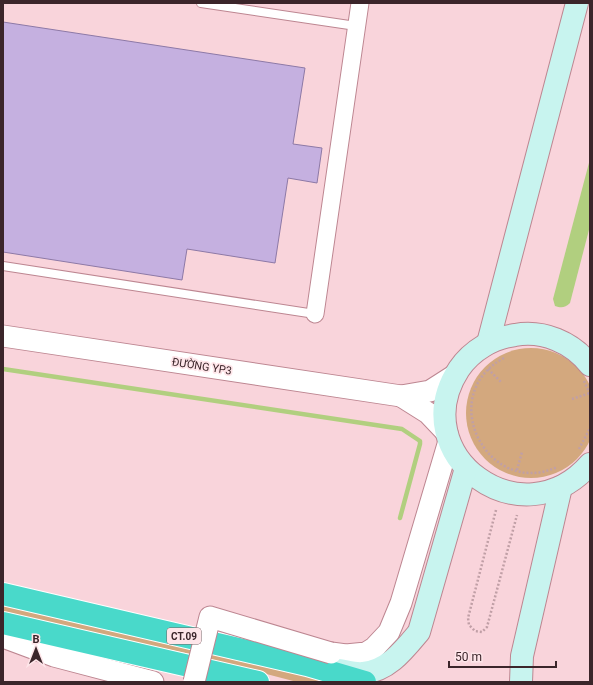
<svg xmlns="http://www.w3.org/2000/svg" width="593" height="685" font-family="Roboto,sans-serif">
<rect width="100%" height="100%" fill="#f9d4db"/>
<g fill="#d3a87e">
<circle cx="531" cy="413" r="65"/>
<path d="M3,604L299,674L326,682H297L190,654L3,614Z"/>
</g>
<path fill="#b1cf7f" d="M590,159V226L570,303C565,308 561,308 555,306L553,299Z"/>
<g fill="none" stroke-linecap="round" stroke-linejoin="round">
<path stroke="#b1cf7f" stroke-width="4.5" d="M3,369L402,429L420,441V444L400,518"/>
</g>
<path fill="#c5b0e0" stroke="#8d79a6" d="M3,22L305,68L293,144L322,148L317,183L288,178L275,263L187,249L182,280L3,252Z"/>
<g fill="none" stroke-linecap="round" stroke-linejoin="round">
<g stroke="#bd8691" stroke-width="10">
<g id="service">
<path d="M201,3L356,26"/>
<path d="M3,266L315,314"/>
</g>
</g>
<g stroke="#bd8691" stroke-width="19">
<path id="minor" d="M315,314L360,3"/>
</g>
<g stroke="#bd8691" stroke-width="23">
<g id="tertiary">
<path d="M3,336L401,396"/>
<path d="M447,433L428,413L401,396L430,391L455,375"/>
<path d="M3,637L54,656L153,682"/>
<path d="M331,653L346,655L366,653L374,648L389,632L401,603L449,441"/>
</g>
</g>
<g stroke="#bd8691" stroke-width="24">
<g id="secondary">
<path d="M488,343L577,3"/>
<path d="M590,365C572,342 543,330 515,335C493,338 472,350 459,369C403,455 522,542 590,464"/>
<path d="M338,670C346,671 355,674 363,673C388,671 404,650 419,632L466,468"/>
<path d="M521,682L522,656L561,487"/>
</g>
</g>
<g stroke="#fff" stroke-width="24">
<g id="motorway">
<path d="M3,594L307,665L365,682"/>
<path d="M3,623L258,682"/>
</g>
</g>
<g stroke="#c09fa6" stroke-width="2.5" stroke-dasharray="2 2" stroke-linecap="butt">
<path d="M504,358C434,395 488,499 557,467"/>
<path d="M488,369L502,383"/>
<path d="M584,381L590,394"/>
<path d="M572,399L590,393"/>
<path d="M579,449L590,428"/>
<path d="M517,470L522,452"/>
<path d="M496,510L468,618L469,625L475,631L482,632L487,627L517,515"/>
</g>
<use href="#service" stroke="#fff" stroke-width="8"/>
<use href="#minor" stroke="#fff" stroke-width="17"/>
<use href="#tertiary" stroke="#fff" stroke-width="21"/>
<use href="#secondary" stroke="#c8f4ef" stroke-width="22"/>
<use href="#motorway" stroke="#49d9ca" stroke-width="22"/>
<g stroke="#bd8691" stroke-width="23" stroke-linecap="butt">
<path id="tertiary-bridge" d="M194,682L210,617L331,653"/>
</g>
<use href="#tertiary-bridge" stroke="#fff" stroke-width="21"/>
</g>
<g text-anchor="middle" stroke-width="3.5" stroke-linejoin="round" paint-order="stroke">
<rect fill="#fee5e9" stroke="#765f63" stroke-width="1" x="167" y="628" width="34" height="16" rx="3"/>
<g font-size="10" font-weight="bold" fill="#3b252a">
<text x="184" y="640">CT.09</text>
</g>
<g font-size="11" fill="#3b252a" stroke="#fee5e9">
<text transform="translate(202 366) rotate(9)" y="4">ĐƯỜNG YP3</text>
</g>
</g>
<rect width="593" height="685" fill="none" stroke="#3b252a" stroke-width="8"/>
<g transform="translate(36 649)" stroke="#fee5e9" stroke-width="3" paint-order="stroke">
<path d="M0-3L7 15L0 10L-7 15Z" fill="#3b252a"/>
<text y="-6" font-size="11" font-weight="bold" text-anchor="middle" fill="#3b252a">B</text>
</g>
<path d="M449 661v6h107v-6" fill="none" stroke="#3b252a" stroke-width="2"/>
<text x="455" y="661" font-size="12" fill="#3b252a" stroke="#fee5e9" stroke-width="3" paint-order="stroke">50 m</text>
</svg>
